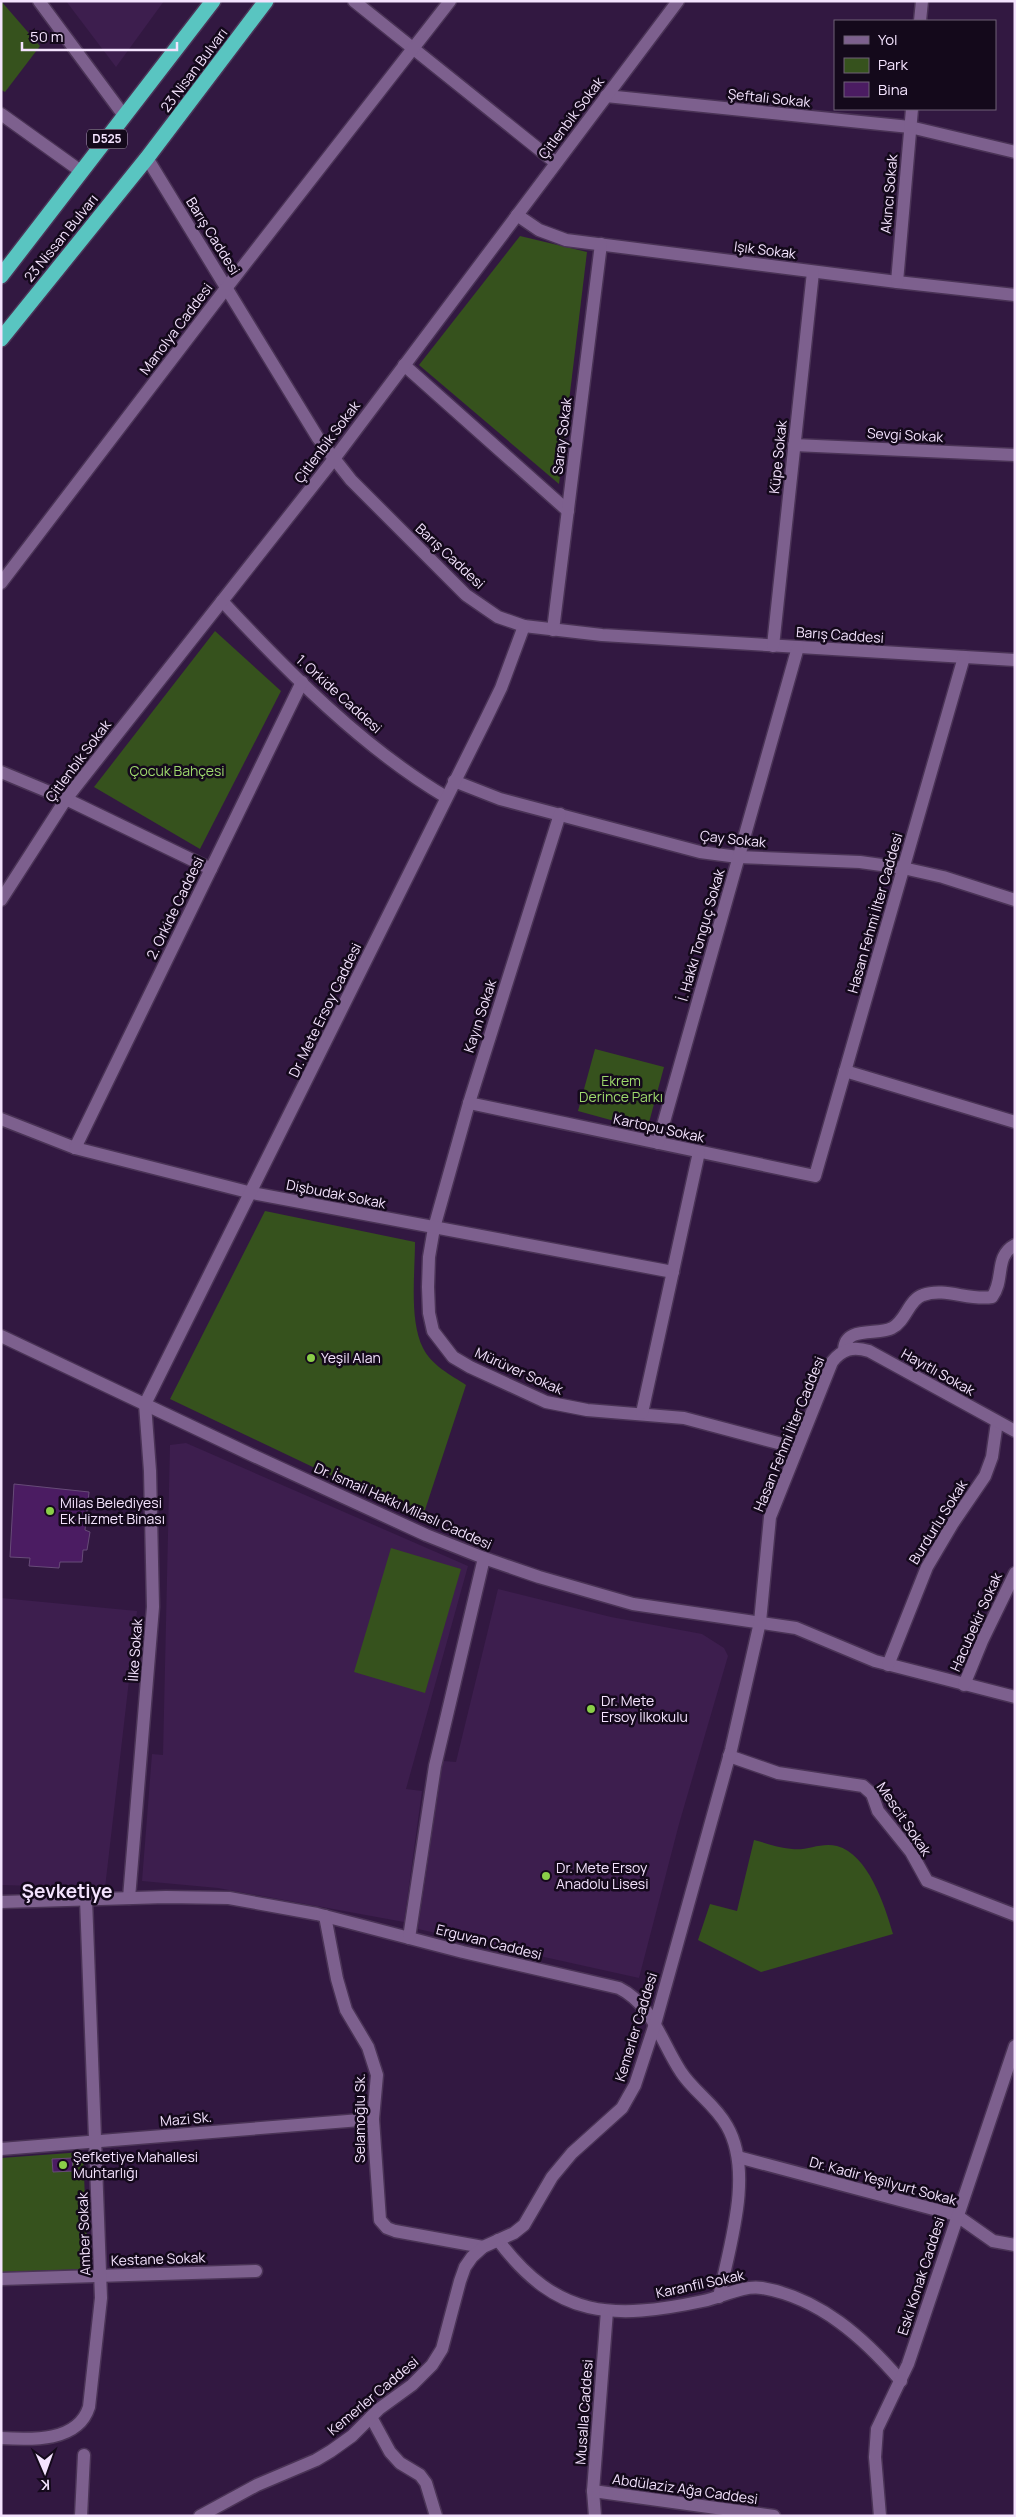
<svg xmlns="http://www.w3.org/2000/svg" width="1016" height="2517" font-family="Manrope,sans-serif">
<rect width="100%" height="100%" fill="#321841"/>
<g fill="#3d1e4e">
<path d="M66,1H164L116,67Z"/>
<path d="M186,1443L468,1566L406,1789L422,1791L404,1922L218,1888L142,1881L152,1754L163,1755L170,1445Z"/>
<path d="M498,1589L611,1617L702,1634L724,1648L728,1656L679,1824L639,1978L418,1929L443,1761L456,1762Z"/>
<path d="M1,1598L137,1611L105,1888L1,1885Z"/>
</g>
<g fill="#36521d">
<path d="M1,1L40,46L5,92L1,90Z"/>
<path d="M520,236L587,252L559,484L419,365Z"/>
<path d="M215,631L281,691L200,849L94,787Z"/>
<path d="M595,1049L664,1067L647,1130L578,1111Z"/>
<path d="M265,1211L415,1242C415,1273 409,1320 423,1348C431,1365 451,1375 466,1385L422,1519L170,1399Z"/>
<path d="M391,1548L461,1569L425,1693L354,1672Z"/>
<path d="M754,1840C766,1843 779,1848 792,1849C807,1851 821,1842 837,1846C868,1854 885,1906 893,1934L761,1972L698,1940L710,1904L737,1911Z"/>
<path d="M83,2152L88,2269L1,2272V2158Z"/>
</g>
<g fill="#4b1c62" stroke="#674b78">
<path d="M14,1484L89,1492L85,1530L90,1532L87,1550H83L82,1562H60L59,1568L29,1566L30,1558L10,1557Z"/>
<path d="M72,2158L73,2171L53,2172L52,2159Z"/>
</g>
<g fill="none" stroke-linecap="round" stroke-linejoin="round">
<g stroke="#4a3356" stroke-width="15">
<g id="minor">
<path d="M39,1L125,117"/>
<path d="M354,1L556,163"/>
<path d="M920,21L922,1"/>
<path d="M606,96L910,127L1015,152"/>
<path d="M1,114L82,172"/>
<path d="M147,158L318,438L351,480L466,595L498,617L524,626L602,635L1015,660"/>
<path d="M517,215L539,230L566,240L897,282L1015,295"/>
<path d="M897,282L912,109"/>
<path d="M404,365L568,511"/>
<path d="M794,445L1015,455"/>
<path d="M1,583L227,287L450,1"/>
<path d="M222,601C287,671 363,748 446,797"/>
<path d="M553,630L601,244"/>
<path d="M773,646L813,272"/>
<path d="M1,772L66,799L211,869"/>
<path d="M454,781L500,799L700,852L738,857L860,862L903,868L943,877L1015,900"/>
<path d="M560,814L469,1103L434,1228L429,1257L428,1287L429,1313L433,1331L453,1357L470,1367L546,1402L587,1410L684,1418L797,1448"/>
<path d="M1,900L66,799L334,459L678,1"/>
<path d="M845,1071L1015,1122"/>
<path d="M469,1103L815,1176L964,657"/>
<path d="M1,1119L75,1148L252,1193L673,1272"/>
<path d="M658,1143L798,647"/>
<path d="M75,1148L302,682"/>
<path d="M1,1336L254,1456L426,1535L484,1558L539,1577L633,1604L796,1628L875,1661L1015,1697"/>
<path d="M844,1350C845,1325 878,1336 892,1328C906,1321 909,1299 923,1295C945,1287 969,1301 992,1297C1005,1280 994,1256 1015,1245"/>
<path d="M642,1413L699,1152"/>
<path d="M888,1665L927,1567L953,1523L985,1476L992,1457L997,1422"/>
<path d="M964,1685L982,1641L1015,1573"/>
<path d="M729,1756L778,1773L863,1786L872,1794L878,1811L911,1852L927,1881L1015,1915"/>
<path d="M129,1898L153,1607L150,1471L145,1404L485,721L501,688L524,626"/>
<path d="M1,1902L166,1897L229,1898L317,1914L463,1952L619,1988C653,2005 661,2042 681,2072C693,2091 715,2104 727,2126C754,2173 729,2247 719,2297"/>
<path d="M325,1916L337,1979L346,2010L368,2047L377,2075L373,2119L380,2220L387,2228L395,2231L483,2247"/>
<path d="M409,1938L435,1766L484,1558"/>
<path d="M1,2149L373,2119"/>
<path d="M738,2157L956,2215L993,2241L1015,2245"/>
<path d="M498,2240C557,2319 613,2320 703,2301C722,2297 743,2285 762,2288C820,2298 864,2338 901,2381"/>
<path d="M1,2279L256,2271"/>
<path d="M371,2417L390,2452L400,2463L420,2475L426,2483L436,2516"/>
<path d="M1,2438C32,2440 78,2442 89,2407L101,2298L86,1899"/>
<path d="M593,2491L774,2516"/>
<path d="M81,2516L84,2455"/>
<path d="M200,2516L257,2485L316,2460L331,2451L352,2436L379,2409L412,2385L432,2365L442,2349L460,2281L465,2267L472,2257L483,2247L514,2233L524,2225L552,2177L572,2153L622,2108L635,2085L655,2024L731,1750L760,1622L770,1517L832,1362C842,1349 853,1346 869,1351L1015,1431"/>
<path d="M595,2516L593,2491L607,2311"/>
<path d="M880,2516L875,2457L877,2429L908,2364L1015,2046"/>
</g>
</g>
<g stroke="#4a3356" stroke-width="18">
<g id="highway">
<path d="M1,276L213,1"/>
<path d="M1,339L147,158L266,1"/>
</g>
</g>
<use href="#minor" stroke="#7d608e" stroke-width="12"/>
<use href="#highway" stroke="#59c5c1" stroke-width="15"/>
</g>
<g fill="#8ace48" stroke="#14091b" stroke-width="2">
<circle cx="311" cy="1358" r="5"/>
<circle cx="50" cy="1511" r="5"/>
<circle cx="591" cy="1709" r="5"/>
<circle cx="546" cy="1876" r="5"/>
<circle cx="63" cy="2165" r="5"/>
</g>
<g text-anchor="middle" stroke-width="5" stroke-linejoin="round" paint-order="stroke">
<rect fill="#14091b" stroke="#b1a2ba" stroke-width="1" x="87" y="129.5" width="40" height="19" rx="4"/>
<g font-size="12" font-weight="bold" fill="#f4e3fe">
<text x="107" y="143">D525</text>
</g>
<g font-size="14" fill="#f4e3fe" stroke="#14091b">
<text transform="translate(194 70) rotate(-53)" y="5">23 Nisan Bulvarı</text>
<text transform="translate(769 98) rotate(6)" y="5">Şeftali Sokak</text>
<text transform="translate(571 118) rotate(-53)" y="5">Çitlenbik Sokak</text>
<text transform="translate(889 194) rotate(-85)" y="5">Akıncı Sokak</text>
<text transform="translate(213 236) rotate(58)" y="5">Barış Caddesi</text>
<text transform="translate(61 238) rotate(-51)" y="5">23 Nissan Bulvarı</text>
<text transform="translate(765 250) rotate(7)" y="5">Işık Sokak</text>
<text transform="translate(176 329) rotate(-53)" y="5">Manolya Caddesi</text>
<text transform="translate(905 435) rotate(3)" y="5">Sevgi Sokak</text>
<text transform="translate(562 436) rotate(-83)" y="5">Saray Sokak</text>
<text transform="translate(327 442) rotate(-53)" y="5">Çitlenbik Sokak</text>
<text transform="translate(778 457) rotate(-84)" y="5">Küpe Sokak</text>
<text transform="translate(450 556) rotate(43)" y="5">Barış Caddesi</text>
<text transform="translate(840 635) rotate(4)" y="5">Barış Caddesi</text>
<text transform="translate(339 694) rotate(42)" y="5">1. Orkide Caddesi</text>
<text transform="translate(78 761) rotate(-53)" y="5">Çitlenbik Sokak</text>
<text transform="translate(733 839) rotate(6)" y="5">Çay Sokak</text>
<text transform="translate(175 908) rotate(-64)" y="5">2. Orkide Caddesi</text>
<text transform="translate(875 913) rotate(-74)" y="5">Hasan Fehmi İlter Caddesi</text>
<text transform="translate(701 935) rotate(-74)" y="5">İ. Hakkı Tonguç Sokak</text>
<text transform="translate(325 1010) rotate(-64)" y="5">Dr. Mete Ersoy Caddesi</text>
<text transform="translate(480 1016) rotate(-72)" y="5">Kayın Sokak</text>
<text transform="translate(659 1128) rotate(12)" y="5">Kartopu Sokak</text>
<text transform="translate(336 1194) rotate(11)" y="5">Dişbudak Sokak</text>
<text transform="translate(519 1371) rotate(24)" y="5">Mürüver Sokak</text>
<text transform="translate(938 1372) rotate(29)" y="5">Hayıtlı Sokak</text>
<text transform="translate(789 1434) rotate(-68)" y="5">Hasan Fehmi İlter Caddesi</text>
<text transform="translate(403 1506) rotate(24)" y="5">Dr. İsmail Hakkı Milaslı Caddesi</text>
<text transform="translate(938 1522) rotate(-58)" y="5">Burdurlu Sokak</text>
<text transform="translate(976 1622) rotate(-66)" y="5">Hacubekir Sokak</text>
<text transform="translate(135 1650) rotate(-86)" y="5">İlke Sokak</text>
<text transform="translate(904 1819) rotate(56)" y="5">Mescit Sokak</text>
<text transform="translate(489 1942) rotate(14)" y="5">Erguvan Caddesi</text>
<text transform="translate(636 2027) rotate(-73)" y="5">Kemerler Caddesi</text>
<text transform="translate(360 2118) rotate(-90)" y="5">Selamoğlu Sk.</text>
<text transform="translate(186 2119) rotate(-5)" y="5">Mazi Sk.</text>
<text transform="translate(883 2181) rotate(15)" y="5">Dr. Kadir Yeşilyurt Sokak</text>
<text transform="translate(84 2234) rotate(-92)" y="5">Amber Sokak</text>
<text transform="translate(158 2259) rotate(-2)" y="5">Kestane Sokak</text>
<text transform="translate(921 2276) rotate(-72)" y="5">Eski Konak Caddesi</text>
<text transform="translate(700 2284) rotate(-12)" y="5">Karanfil Sokak</text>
<text transform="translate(373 2396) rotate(-40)" y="5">Kemerler Caddesi</text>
<text transform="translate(584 2412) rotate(-86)" y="5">Musalla Caddesi</text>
<text transform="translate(685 2489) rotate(8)" y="5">Abdülaziz Ağa Caddesi</text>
</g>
<g font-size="14" fill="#9ed96d" stroke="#14091b">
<text x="177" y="776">Çocuk Bahçesi</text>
<text x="621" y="1086">Ekrem<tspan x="621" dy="16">Derince Parkı</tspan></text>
</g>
<g font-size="14" fill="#f4e3fe" stroke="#14091b" text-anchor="start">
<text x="321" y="1363">Yeşil Alan</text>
<text x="60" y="1508">Milas Belediyesi<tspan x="60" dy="16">Ek Hizmet Binası</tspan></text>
<text x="601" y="1706">Dr. Mete<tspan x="601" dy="16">Ersoy İlkokulu</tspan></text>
<text x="556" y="1873">Dr. Mete Ersoy<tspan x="556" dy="16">Anadolu Lisesi</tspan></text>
<text x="73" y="2162">Şefketiye Mahallesi<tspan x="73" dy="16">Muhtarlığı</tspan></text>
</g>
<g font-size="19" font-weight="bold" fill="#f4e3fe" stroke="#14091b">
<text x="67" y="1898">Şevketiye</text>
</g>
</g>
<rect width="1016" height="2517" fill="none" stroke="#f4e3fe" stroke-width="5"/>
<rect x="834" y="20" width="162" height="90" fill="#14091b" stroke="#6e6076"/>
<rect x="844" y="36" width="25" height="8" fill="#7d608e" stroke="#6e6076"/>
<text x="878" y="45" font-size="15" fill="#f4e3fe">Yol</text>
<rect x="844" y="58" width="25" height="15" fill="#36521d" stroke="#6e6076"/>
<text x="878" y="70" font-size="15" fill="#f4e3fe">Park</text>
<rect x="844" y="82" width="25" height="15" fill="#4b1c62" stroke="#6e6076"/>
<text x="878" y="95" font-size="15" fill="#f4e3fe">Bina</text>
<g transform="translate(45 2472) rotate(178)" stroke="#14091b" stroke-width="4" paint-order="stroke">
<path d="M0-4L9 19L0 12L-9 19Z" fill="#f4e3fe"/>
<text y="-8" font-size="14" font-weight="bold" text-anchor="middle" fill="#f4e3fe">K</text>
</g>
<path d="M22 42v8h155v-8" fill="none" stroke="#f4e3fe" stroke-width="2.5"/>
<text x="30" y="42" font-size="15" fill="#f4e3fe" stroke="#14091b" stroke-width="4" paint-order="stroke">50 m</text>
</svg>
